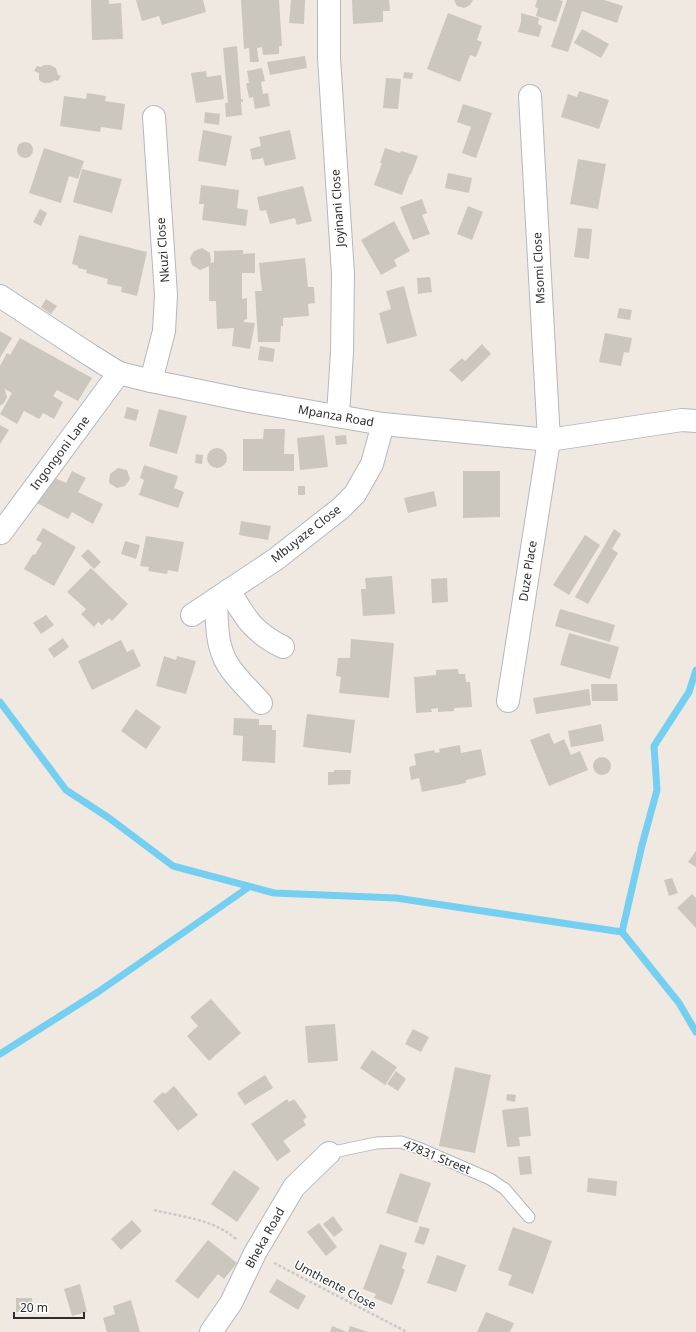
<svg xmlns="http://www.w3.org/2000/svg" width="696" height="1332" font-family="'Noto Sans',sans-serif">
<rect width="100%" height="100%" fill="#efe9e1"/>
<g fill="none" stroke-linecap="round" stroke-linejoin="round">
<g stroke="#75cff0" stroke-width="7">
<path d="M0,702L66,790L109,818L173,866L274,893L396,898L622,932L679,1003L696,1032"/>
<path d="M622,932L642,845L657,790L654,746L689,692L696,670"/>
<path d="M0,1054L98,992L249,887"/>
</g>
</g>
<g fill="#cbc7bf">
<path d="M91,0H109V4L121,3L123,39L92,40Z"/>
<path d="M136,0H203L206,12L162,25L159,16L142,21Z"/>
<path d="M241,0H279L282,46H279V54L263,55L262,47L257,48L259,62H250L249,48L244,49Z"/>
<path d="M291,0H305L304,24L289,23Z"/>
<path d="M352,0H389L390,11H383V22L353,24Z"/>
<path d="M454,0H473L470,5L464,8L457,6Z"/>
<path d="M537,0H559L563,1L556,22L536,16L538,8L535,7Z"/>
<path d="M567,0H604L623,6L617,23L582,11L568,52L551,47Z"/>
<path d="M448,13L482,26L477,40L482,42L476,57L470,55L460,82L427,69Z"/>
<path d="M521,13L539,18L538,24L542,26L539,37L518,32L521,22Z"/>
<path d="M582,29L609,44L601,58L574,43Z"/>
<path d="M237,46L241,99H243V102H241L242,115L226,117L225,103H228L223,48Z"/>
<path d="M305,56L307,68L270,75L267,62Z"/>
<path d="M44,65H50L56,68L58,75L61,76L58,81L55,80L50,83H44L39,80V73L34,71L37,66L41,67Z"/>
<path d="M262,68L265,81L261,82L263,94L268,93L270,106L255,109L253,97L249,98L246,83H249L247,71Z"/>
<path d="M206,71L207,77L221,75L224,99L196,103L191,73Z"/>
<path d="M404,72L413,73L412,79L403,78Z"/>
<path d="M386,78L401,79L398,109L383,108Z"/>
<path d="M579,91L609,100L599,129L561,117L568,94L577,97Z"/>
<path d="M87,93L106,96L105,101L125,104L122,130L101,127L100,132L60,126L64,96L86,99Z"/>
<path d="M463,104L492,113L476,158L462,153L471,127L457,122Z"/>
<path d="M205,112L220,114L219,125L204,123Z"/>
<path d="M203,130L232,136L226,166L198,161Z"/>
<path d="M290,130L296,159L265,166L263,158L252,160L250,149L261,146L259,137Z"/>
<circle cx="25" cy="150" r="8"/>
<path d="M44,148L84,161L78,179L69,176L61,203L29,193Z"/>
<path d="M385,148L400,153L401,151L418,156L411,174H410L402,195L374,185L382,163H380Z"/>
<path d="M578,159L606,164L598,209L570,204Z"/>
<path d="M82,169L122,179L112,213L73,202Z"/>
<path d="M448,173L472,178L469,193L445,188Z"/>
<path d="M201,185L239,190L237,208L248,210L246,226L202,220L204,204H199Z"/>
<path d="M303,186L312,221L297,225L295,218L270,224L266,210L260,211L257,197Z"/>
<path d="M422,199L427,213L422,215L430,234L413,240L400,207Z"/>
<path d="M468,206L483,212L472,240L457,234Z"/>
<path d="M40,209L47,213L41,226L33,222Z"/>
<path d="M394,221L410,251L394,260L397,266L381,275L361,240Z"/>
<path d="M578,228L592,229L589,259L574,257Z"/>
<path d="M79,235L147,252L137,296L121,292L122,287L107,284L108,279L86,273L87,270L78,268V266L72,264Z"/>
<path d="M202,248L210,253L211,261L210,263L214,262V251L243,250V254L255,253V273H242V299L247,298V319L244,320V322L255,323L250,349L232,346L234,328L217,329L216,301H209V266L207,267L200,270L192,265L190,258L194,251Z"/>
<path d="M305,258L308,287H314L315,303L308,304L309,316L283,318V326H281L280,342H258L255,291H262L259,263Z"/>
<path d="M430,277L432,292L418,294L417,278Z"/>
<path d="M404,286L417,336L387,344L379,313L391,309L386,291Z"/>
<path d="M46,299L57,306L51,314L41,307Z"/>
<path d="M619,308L632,310L630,320L617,318Z"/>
<path d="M0,331L12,338L0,358Z"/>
<path d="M605,333L632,338L629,353L624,352L621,366L599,362Z"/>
<path d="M20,338L92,378L78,401L57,390L53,396L63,402L54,419L43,413L39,419L24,411L17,424L0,414L12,393L3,388L5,390L7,397L4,403L0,406V366L7,353L10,355Z"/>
<path d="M482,344L491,354L462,382L449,370L462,358L465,361Z"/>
<path d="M260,346L275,349L273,362L258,360Z"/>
<path d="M127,407L139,410L136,421L124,418Z"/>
<path d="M159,409L187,416L177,454L149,446Z"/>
<path d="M0,425L9,430L0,444Z"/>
<path d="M264,429H285L284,454H294V471H243V439H263Z"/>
<path d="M324,435L328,467L300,470L297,438Z"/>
<path d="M346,435L347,444L336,445L335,436Z"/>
<circle cx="217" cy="458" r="10"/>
<path d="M196,454L203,455L202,464L195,463Z"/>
<path d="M144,465L178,476L174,488L184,492L178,508L139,495L144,480L140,478Z"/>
<path d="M118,468L127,470L130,479L125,486L117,488L109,483L110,474Z"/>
<path d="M72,471L86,478L78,492L103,504L93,524L72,512L68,519L33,501L47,474L66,483Z"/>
<path d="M463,471H500V517L463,518Z"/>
<rect x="298" y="486" width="7" height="9"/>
<path d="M434,491L437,506L408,513L404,498Z"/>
<path d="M241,521L271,526L268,540L239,535Z"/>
<path d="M43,528L76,547L54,586L24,569L33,554L35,555L42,543L36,540Z"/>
<path d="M614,529L621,534L612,549L618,553L588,604L575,597Z"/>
<path d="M585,535L600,545L569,595L553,585Z"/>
<path d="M146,536L184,542L178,572L168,570L167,574L148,571L149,567L140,566Z"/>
<path d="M125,541L140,545L136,559L121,554Z"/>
<path d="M88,549L101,562L94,569L81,556Z"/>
<path d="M91,568L128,604L112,621L109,618L102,625L98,622L94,627L81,614L86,609L67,592Z"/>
<path d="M392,576L395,614L363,616L361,589H366L365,578Z"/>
<path d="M447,578L448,602L432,603L431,579Z"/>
<path d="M560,609L615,625L610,642L555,626Z"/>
<path d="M46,615L54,625L41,634L33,623Z"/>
<path d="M569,633L619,647L610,679L560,665Z"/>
<path d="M63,638L69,647L54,658L48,649Z"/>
<path d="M351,639L394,643L389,698L339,693L341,677L336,676L338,658H350Z"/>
<path d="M121,640L127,652L133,649L141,666L92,690L78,661Z"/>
<path d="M164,656L176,660L177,656L196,661L186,694L156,686Z"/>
<path d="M458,669L459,674H465L466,682H470L472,707L454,708V711L438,712V708L431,709L432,712L416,713L414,677L436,675V670Z"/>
<path d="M591,684H617L618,701H592Z"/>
<path d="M589,689L591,705L536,714L533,698Z"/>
<path d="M136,709L161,727L146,749L121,731Z"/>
<path d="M307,714L355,720L351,753L303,747Z"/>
<path d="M234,718L259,719V725H272V730H276L275,763L242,761L243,736L233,735Z"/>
<path d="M601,724L604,741L571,747L568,731Z"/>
<path d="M549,733L554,744L564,739L571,755L580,751L588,770L549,786L530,740Z"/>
<path d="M460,745L461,753L481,749L486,775L466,780V783L422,792L419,778L411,780L409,767L416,765L414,754L434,750L435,753L440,752L439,749Z"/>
<circle cx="602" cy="766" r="9"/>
<path d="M334,770H351L350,784L328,785V772H334Z"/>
<path d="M696,851V867L688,862Z"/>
<path d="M672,878L678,893L669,896L664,880Z"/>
<path d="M692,894L696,898V928L677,908Z"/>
<path d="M211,999L241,1033L209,1061L187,1036L198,1026L190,1017Z"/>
<path d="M335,1024L338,1061L308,1063L305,1026Z"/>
<path d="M413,1029L429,1037L421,1052L405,1044Z"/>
<path d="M372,1050L397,1067L385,1085L360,1068Z"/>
<path d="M455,1067L491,1075L475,1153L439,1146Z"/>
<path d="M396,1071L406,1079L398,1091L387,1084Z"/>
<path d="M265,1075L273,1088L245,1105L237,1093Z"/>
<path d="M174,1086L198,1115L178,1131L153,1101L163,1092L165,1094Z"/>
<path d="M507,1094L516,1095L515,1102L506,1100Z"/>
<path d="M287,1099L289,1102L294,1099L307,1117L303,1120L306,1125L283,1141L291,1151L277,1161L251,1124Z"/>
<path d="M528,1107L531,1136L519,1137L520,1146L507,1147L502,1110Z"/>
<path d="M530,1156L532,1174L520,1175L518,1157Z"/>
<path d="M234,1170L260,1188L237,1222L211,1204Z"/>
<path d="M400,1173L431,1183L417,1223L386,1213Z"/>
<path d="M588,1178L617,1181L616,1196L587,1192Z"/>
<path d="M333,1216L343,1230L334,1237L323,1224Z"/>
<path d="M132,1220L142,1231L121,1250L111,1239Z"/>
<path d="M319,1223L337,1247L326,1256L307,1232Z"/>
<path d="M420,1226L430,1229L424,1245L414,1242Z"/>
<path d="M513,1227L552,1241L533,1294L508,1285L512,1275L498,1270Z"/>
<path d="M208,1240L237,1263L224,1279L218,1274L198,1299L175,1281Z"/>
<path d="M380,1244L407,1253L402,1268L405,1270L392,1305L374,1298L376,1294L363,1289Z"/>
<path d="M437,1255L466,1265L456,1292L427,1283Z"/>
<path d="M277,1279L306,1296L298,1310L269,1292Z"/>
<path d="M80,1284L87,1312L72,1316L64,1289Z"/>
<path d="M16,1298H32L33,1312H16Z"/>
<path d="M131,1300L140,1332H107L103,1318L115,1314L113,1306Z"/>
<path d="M486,1312L514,1323L510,1332H477Z"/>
<path d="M332,1326L347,1332H330Z"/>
<path d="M350,1326L368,1332H348Z"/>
</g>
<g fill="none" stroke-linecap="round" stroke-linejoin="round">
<g stroke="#b4b7c1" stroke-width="13">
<path id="service" d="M329,1153L376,1143L401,1142L421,1149L490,1179L505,1189L529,1217"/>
</g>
<g stroke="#b4b7c1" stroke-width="24">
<g id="minor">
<path d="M329,0V58L343,274L342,352L338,415"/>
<path d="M0,296L90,355L119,373L151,381L249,401L383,424L549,440L682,420L696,421"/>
<path d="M151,381L164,331L166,295L154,117"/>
<path d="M1,533L119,373"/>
<path d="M229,590C245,618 253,632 283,647"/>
<path d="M216,599C217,618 216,640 224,657C230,673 250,690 261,703"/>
<path d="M192,615L276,559L341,508L355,494L372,464L383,424"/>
<path d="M508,701L549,440L530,96"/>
<path d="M211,1332L231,1303L255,1253L294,1187L329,1153"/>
</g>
</g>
<g stroke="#c9c9c9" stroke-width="2.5" stroke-dasharray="3 2" stroke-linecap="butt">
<path d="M154,1210C182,1217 213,1219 236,1239"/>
<path d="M274,1263L407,1332"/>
</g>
<use href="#service" stroke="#fff" stroke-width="11"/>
<use href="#minor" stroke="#fff" stroke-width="22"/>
</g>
<g text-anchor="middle" stroke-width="3" stroke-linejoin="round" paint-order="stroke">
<g font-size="12" fill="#2e2e2e" stroke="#fff">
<text transform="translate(338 208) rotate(-94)" y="4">Joyinani Close</text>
<text transform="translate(163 250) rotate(-94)" y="4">Nkuzi Close</text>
<text transform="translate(539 268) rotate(-93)" y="4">Msomi Close</text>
<text transform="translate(336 416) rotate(10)" y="4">Mpanza Road</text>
<text transform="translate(60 453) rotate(-53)" y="4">Ingongoni Lane</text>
<text transform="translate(306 534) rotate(-38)" y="4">Mbuyaze Close</text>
<text transform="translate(528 571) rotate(-81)" y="4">Duze Place</text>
<text transform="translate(437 1157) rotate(22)" y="4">47831 Street</text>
<text transform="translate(265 1238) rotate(-61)" y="4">Bheka Road</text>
<text transform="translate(335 1285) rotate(28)" y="4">Umthente Close</text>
</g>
</g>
<path d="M14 1312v6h70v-6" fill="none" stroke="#2e2e2e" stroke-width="2"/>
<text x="20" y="1312" font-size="12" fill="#2e2e2e" stroke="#ffffff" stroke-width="3" paint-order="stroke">20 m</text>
</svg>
